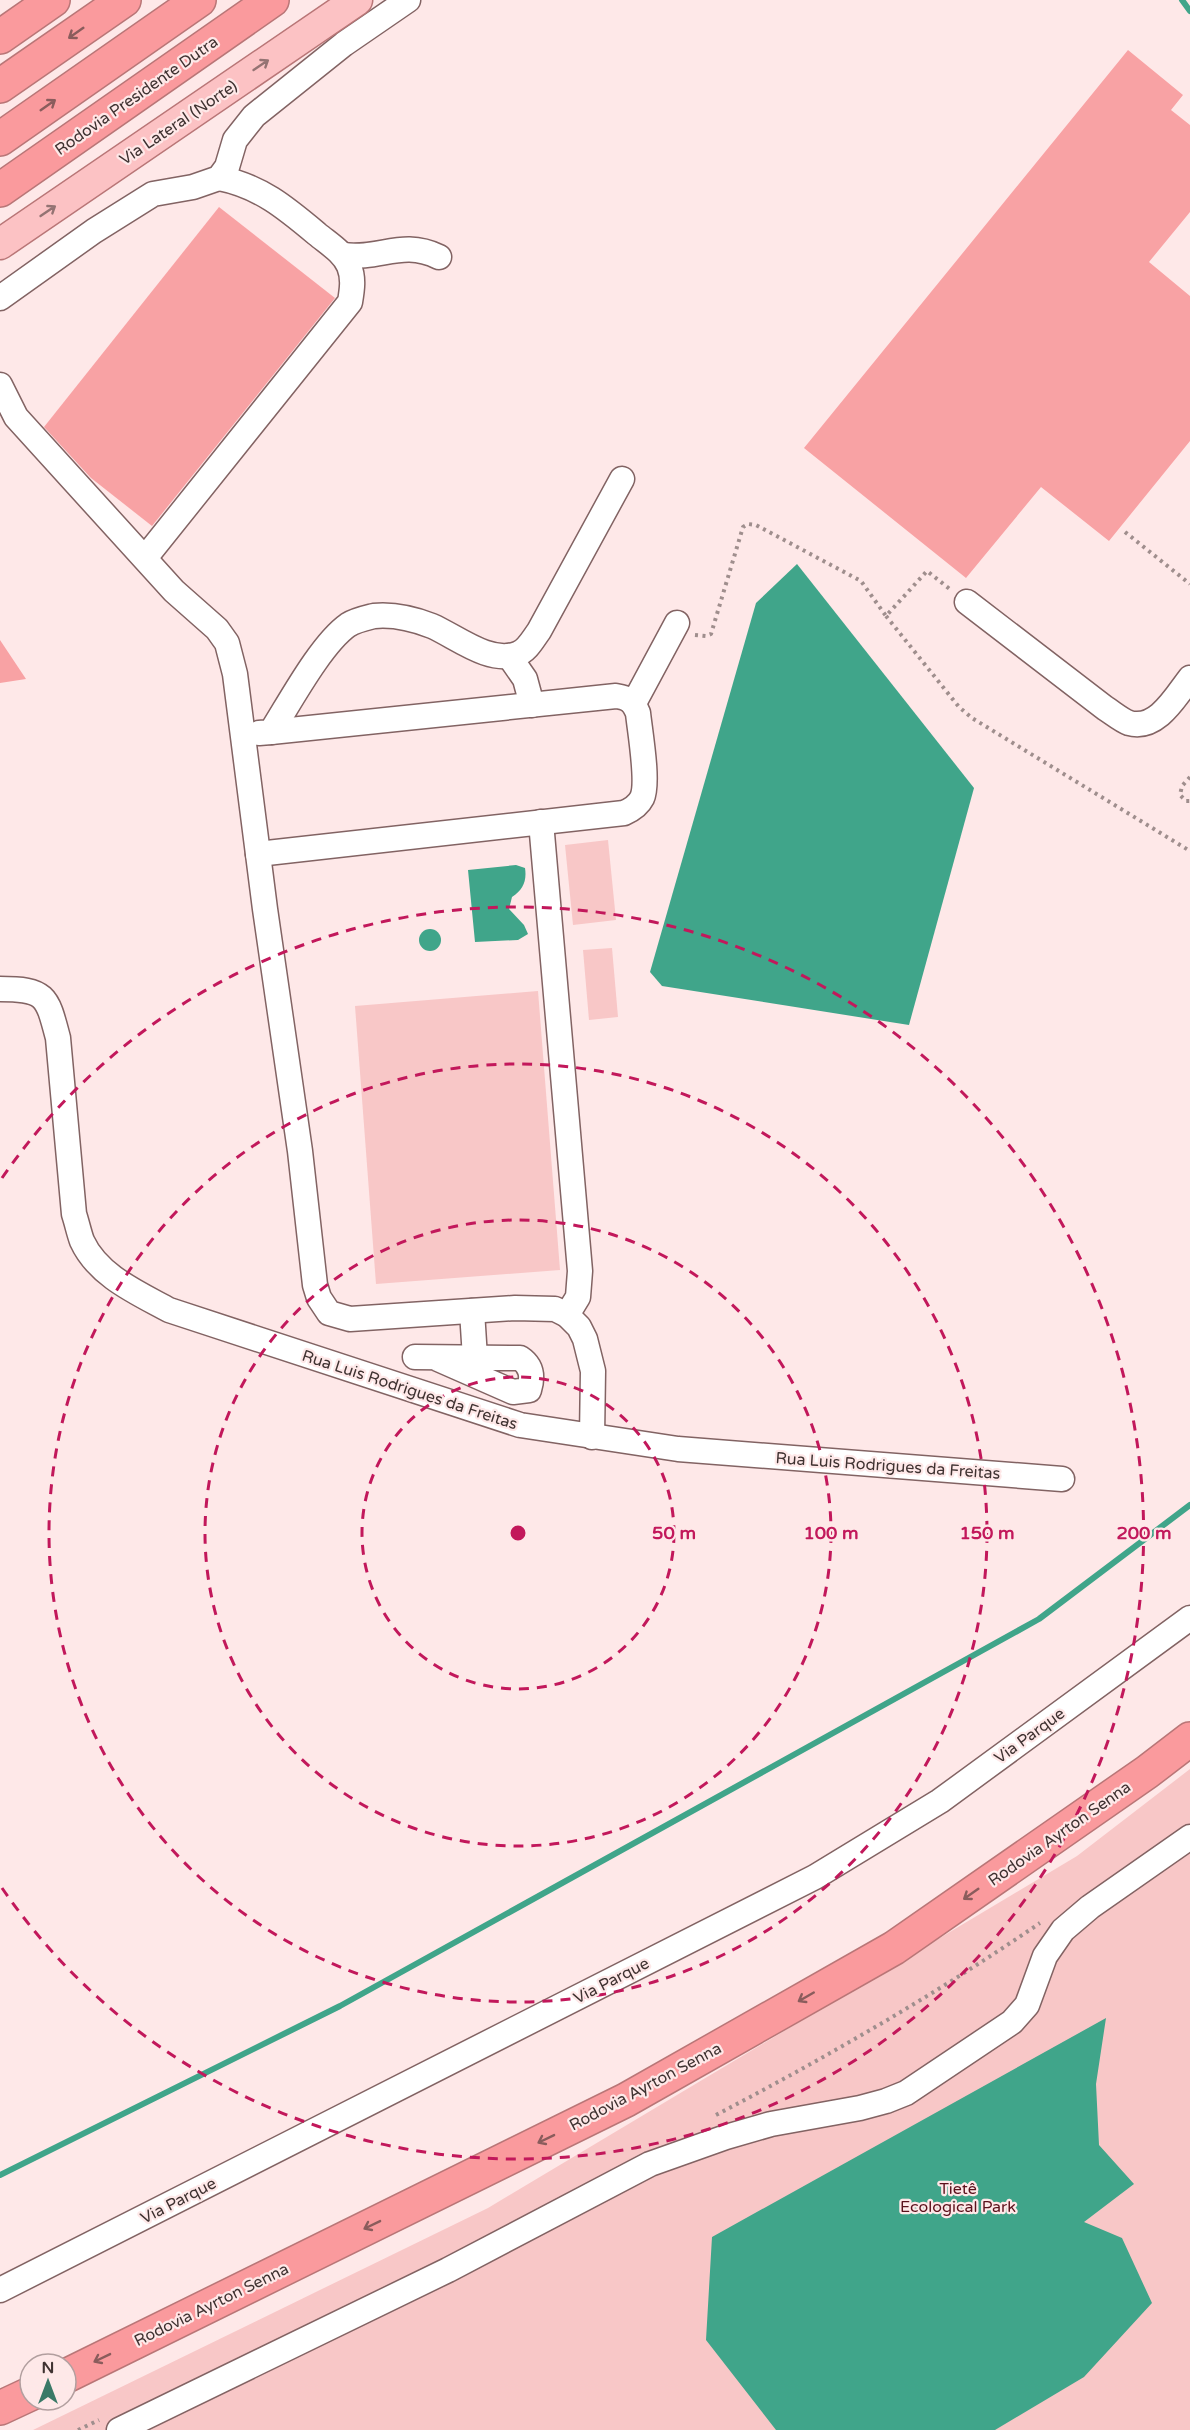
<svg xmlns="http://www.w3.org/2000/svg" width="1190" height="2430" font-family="'Varela Round',sans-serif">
<rect width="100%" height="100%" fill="#fee8e8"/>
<g fill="#f8c7c7">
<path d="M608,840L616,920L573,925L565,845Z"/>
<path d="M612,948L618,1017L589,1020L583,950Z"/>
<path d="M538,991L560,1270L376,1284L355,1006Z"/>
<path d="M1190,1769V2430H33L488,2208L1077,1856Z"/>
</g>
<g fill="#40a58a">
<path d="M797,564L974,788L909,1025L662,986L650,972L756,603Z"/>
<path d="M516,865L525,868C527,881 523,890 512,897L509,909L524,925L528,934L518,940L475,942L468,870Z"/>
<circle cx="430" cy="940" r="11"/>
<path d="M1106,2018L1096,2084L1099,2145L1134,2184L1084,2222L1122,2238L1152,2303L1084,2377L995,2430H776L706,2340L712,2237Z"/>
</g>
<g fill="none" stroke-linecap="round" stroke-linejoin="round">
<g stroke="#40a58a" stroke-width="6">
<path d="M1182,0L1190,11"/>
<path d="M0,2175L340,2006L1039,1619L1190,1505"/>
</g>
</g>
<g fill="#f8a2a4">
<path d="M1128,50L1183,95L1171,110L1190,125V212L1149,262L1190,296V441L1109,541L1041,487L966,578L804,448Z"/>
<path d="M219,207L335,298L152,526L91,478L44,427Z"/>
<path d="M0,640L26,679L0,683Z"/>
</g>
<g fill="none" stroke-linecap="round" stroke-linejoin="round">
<g stroke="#826363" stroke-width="27">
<g id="minor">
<path d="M343,255C381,260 402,239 439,257"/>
<path d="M0,298L94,231L153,194L193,187L219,178L227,167L235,140L254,116L344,44L408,0"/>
<path d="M0,385L16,417L174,591L217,629L227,643L235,674L265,909L300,1151L315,1285L319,1298L329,1313L350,1319L515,1308L555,1309L567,1315L579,1327L585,1339L593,1371L592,1437"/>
<path d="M145,558L350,302C352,290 354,278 349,266C343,252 329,244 317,234C286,208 260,186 219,178"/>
<path d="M967,602L1105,708C1113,713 1121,720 1129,723C1157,731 1176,696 1190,678"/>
<path d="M509,656L525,679L532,705"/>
<path d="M634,703L677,623"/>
<path d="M259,733L271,732C290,702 321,644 348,625C356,620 366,618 374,616C394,614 414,619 432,626C457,637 489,664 517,654C527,651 533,639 539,631L622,479"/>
<path d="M541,822L580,1271L578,1297L567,1315"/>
<path d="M258,854L624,813C631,810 638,806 642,798C649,783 640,732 638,713C633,701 629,698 616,696L271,732"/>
<path d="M0,989C46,989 47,996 58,1038L74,1214C77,1223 79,1233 82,1241C98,1276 138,1293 169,1310L520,1425L678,1449L1062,1479"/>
<path d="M472,1311L475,1358"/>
<path d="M415,1357L520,1358C532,1366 533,1377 529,1390L513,1392L438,1359"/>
<path d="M0,2290L815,1877L940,1801L1190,1618"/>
<path d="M119,2430L448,2270L650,2164L726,2137L771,2124L860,2108L886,2101L906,2093L1012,2022L1027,2005L1045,1956L1063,1930L1090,1907L1190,1837"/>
</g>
</g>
<g stroke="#b97677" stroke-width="33">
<path id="major" d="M0,244L357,0"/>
</g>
<g stroke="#b97677" stroke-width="36">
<g id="highway">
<path d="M0,37L53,0"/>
<path d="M0,86L124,0"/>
<path d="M0,139L199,0"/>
<path d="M0,190L272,0"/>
<path d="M66,2376L626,2100L894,1948L1147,1772L1190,1739"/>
<path d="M0,2408L30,2394"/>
</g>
</g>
<g stroke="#9f8e8d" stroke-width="4" stroke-dasharray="3 4.5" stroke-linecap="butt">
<path d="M1125,532L1190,584"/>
<path d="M886,616L959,707L972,718L1190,851"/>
<path d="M695,635L706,636L711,634L743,527L748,524L756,525L861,581L886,616L927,571L951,590"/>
<path d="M1190,777L1182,786L1180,795L1186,801H1190"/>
<path d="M716,2115C827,2057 936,1994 1040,1923"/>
<path d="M78,2430L99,2420"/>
</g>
<use href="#minor" stroke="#fff" stroke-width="24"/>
<use href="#major" stroke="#fcc2c4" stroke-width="30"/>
<use href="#highway" stroke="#fa9a9d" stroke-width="33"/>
</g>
<defs><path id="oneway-shaft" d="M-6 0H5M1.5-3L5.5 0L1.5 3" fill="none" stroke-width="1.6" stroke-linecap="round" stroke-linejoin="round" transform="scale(1.5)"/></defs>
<g stroke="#8a5c5c">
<use href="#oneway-shaft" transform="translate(76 33) rotate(145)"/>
<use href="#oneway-shaft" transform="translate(48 105) rotate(-35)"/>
<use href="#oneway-shaft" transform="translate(971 1894) rotate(145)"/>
<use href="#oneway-shaft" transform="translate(806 1997) rotate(150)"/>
<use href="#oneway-shaft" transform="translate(546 2139) rotate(154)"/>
<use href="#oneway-shaft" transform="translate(372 2225) rotate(154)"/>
<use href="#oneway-shaft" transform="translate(102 2358) rotate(154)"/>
</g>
<g stroke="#947373">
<use href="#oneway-shaft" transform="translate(261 65) rotate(-34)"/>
<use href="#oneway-shaft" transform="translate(48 211) rotate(-34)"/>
</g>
<g fill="none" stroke="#c2185b" stroke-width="3" stroke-dasharray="10 8">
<circle cx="518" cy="1533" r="156"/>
<circle cx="518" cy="1533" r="313"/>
<circle cx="518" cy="1533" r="469"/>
<path d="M2 1178A626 626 0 1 1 2 1888"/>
</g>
<g text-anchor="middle" stroke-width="4.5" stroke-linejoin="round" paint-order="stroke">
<g font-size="16" fill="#3f3231" stroke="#fee8e8">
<text transform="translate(136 95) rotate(-35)" y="6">Rodovia Presidente Dutra</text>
<text transform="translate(178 122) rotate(-34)" y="6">Via Lateral (Norte)</text>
<text transform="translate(410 1389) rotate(18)" y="6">Rua Luis Rodrigues da Freitas</text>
<text transform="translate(888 1465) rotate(4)" y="6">Rua Luis Rodrigues da Freitas</text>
<text transform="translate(1029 1735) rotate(-36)" y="6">Via Parque</text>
<text transform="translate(1059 1833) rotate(-35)" y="6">Rodovia Ayrton Senna</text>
<text transform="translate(611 1980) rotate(-27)" y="6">Via Parque</text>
<text transform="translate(645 2086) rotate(-28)" y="6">Rodovia Ayrton Senna</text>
<text transform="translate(178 2200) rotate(-27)" y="6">Via Parque</text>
<text transform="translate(211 2304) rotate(-26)" y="6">Rodovia Ayrton Senna</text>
</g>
<g font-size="16" fill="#5b101b" stroke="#fee8e8">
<text x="958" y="2194">Tietê<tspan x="958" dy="18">Ecological Park</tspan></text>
</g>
</g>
<circle cx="518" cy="1533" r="9" fill="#c2185b" stroke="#fee8e8" stroke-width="3"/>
<g font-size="18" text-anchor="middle" font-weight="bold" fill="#c2185b" stroke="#fee8e8" stroke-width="4.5" stroke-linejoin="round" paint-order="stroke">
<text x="674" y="1539">50 m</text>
<text x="831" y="1539">100 m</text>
<text x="987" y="1539">150 m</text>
<text x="1144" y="1539">200 m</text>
</g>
<g transform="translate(48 2382)"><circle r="28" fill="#fee8e8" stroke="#b29f9f" stroke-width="1.5"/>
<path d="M0-4.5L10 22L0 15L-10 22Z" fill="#3a7967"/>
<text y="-9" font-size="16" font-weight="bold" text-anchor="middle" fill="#3f3231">N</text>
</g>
</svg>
